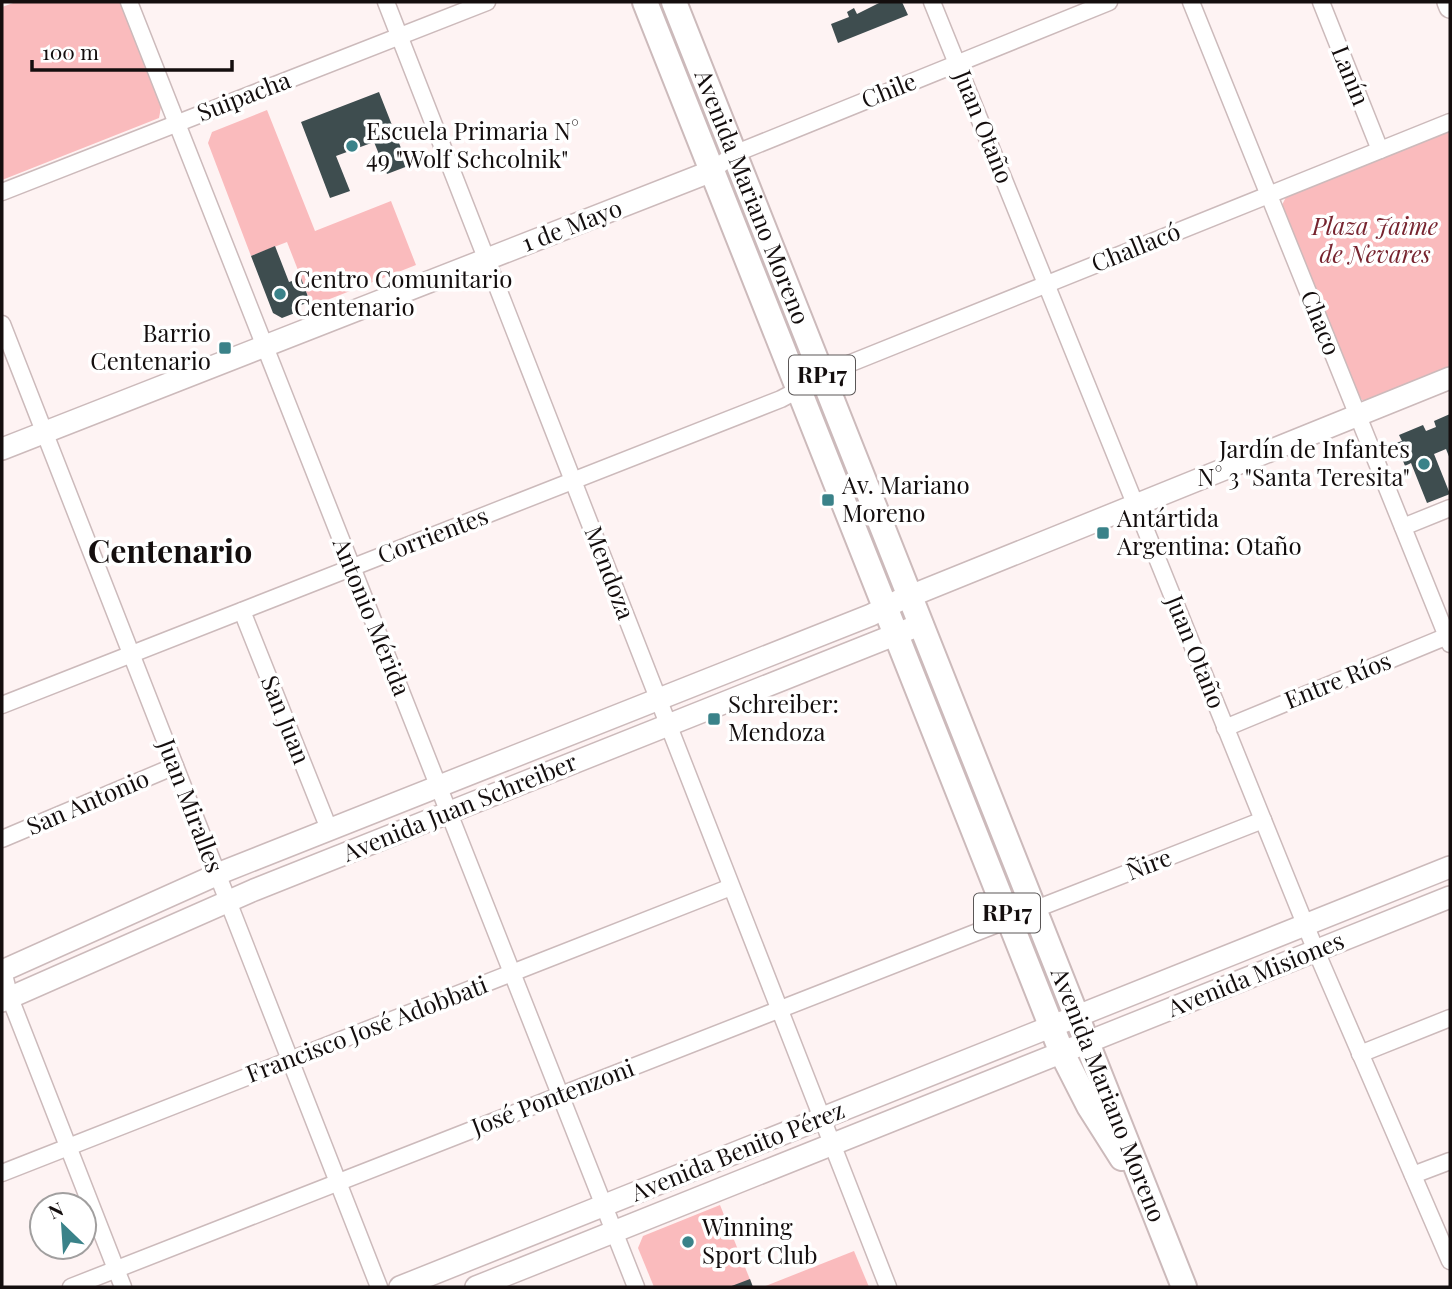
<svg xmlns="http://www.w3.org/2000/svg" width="1452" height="1289" font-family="'Playfair Display',serif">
<rect width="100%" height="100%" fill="#fef3f3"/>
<g fill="#fabbbd">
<path d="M16,2H120L161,107L159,118L2,180V7Z"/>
<path d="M267,110L315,231L391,201L416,265L312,306L287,242L251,256L208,143L212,132Z"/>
<path d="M1450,129V368L1368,400H1362L1356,392L1281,207L1287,195Z"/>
<path d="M720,1205L753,1287H654L638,1248L643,1236Z"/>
<path d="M854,1251L869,1287H763Z"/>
</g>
<g fill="#3e4d4f">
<path d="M881,2H902L908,15L838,43L831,24L849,17L847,12L854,8L857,14Z"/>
<path d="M379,92L408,166L387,174L374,142L336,156L350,191L330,198L301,122Z"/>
<path d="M275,246L289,282L301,278L310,302L298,306L300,311L282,318L273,313L251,256Z"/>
<path d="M1450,414V459L1446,449L1434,454L1450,494L1427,503L1411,463L1405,466L1396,443L1402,441L1399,435L1423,425L1426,431L1436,427L1434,421Z"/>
<path d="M750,1279L753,1287H729Z"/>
</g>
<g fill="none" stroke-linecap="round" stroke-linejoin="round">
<g stroke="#ccbabb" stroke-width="19">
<g id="street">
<path d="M129,2L636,1287"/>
<path d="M386,2L888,1287"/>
<path d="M932,2L1316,951L1450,1261"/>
<path d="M1191,2L1450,644"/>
<path d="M1321,2L1380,150"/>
<path d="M712,171L734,154L1109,2"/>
<path d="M2,192L487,2"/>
<path d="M2,324L379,1287"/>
<path d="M1403,527L1450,508"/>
<path d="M242,611L329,829"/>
<path d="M2,705L781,399L841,367L1450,122"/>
<path d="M1225,728L1450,635"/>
<path d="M2,839L175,766"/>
<path d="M2,967L10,998L123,1287"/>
<path d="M1360,1054L1450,1018"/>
<path d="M2,1173L731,887"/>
<path d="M1413,1175L1450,1161"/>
<path d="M71,1287L1263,820"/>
</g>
</g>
<g stroke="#ccbabb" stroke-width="24">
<g id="secondary">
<path d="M1448,2L1450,7"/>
<path d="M2,449L712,171"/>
<path d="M2,971L225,871L871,615L898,601L1450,378"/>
<path d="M2,1001L254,890L922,624"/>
<path d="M400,1287L1450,867"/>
<path d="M476,1287L1450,897"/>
</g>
</g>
<g stroke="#ccbabb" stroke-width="28">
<g id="primary">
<path d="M645,2L1062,1053L1089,1106L1122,1158"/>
<path id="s1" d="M674,2L1184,1287"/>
</g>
</g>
<use href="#street" stroke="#fff" stroke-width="16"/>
<use href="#secondary" stroke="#fff" stroke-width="21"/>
<use href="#primary" stroke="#fff" stroke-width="24"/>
</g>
<g fill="#3a8289" stroke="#fff" stroke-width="2.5">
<circle cx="352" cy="146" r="7"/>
<circle cx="280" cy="294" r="7"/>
<rect x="218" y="341" width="14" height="14" rx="3.5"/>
<circle cx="1424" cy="464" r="7"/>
<rect x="821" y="493" width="14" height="14" rx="3.5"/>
<rect x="1096" y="526" width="14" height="14" rx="3.5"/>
<rect x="707" y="712" width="14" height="14" rx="3.5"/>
<circle cx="688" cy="1242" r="7"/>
</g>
<g text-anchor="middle" stroke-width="7" stroke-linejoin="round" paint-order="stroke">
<g fill="#fff" stroke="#5a5656" stroke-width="2">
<rect x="789" y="355.5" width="66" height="39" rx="5"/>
<rect x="974" y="893.5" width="66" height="39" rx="5"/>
</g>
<g font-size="23" font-weight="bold" fill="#140e0e">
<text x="822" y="383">RP17</text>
<text x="1007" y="921">RP17</text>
</g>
<g font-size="24" fill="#140e0e" stroke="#fff">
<text transform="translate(1350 76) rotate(68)" y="8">Lanín</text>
<text transform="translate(889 91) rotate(-22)" y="8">Chile</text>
<text transform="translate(244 97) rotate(-21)" y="8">Suipacha</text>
<text transform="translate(983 127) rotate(68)" y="8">Juan Otaño</text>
<text dy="8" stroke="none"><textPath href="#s1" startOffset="210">Avenida Mariano Moreno</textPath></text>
<text transform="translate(572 226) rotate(-21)" y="8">1 de Mayo</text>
<text transform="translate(1136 248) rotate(-22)" y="8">Challacó</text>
<text transform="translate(1320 323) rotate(68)" y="8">Chaco</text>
<text transform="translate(433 536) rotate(-21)" y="8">Corrientes</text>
<text transform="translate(609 573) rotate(69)" y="8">Mendoza</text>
<text transform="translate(371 617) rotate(68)" y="8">Antonio Mérida</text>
<text transform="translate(1195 652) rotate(68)" y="8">Juan Otaño</text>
<text transform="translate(1338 681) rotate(-22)" y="8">Entre Ríos</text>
<text transform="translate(285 720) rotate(68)" y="8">San Juan</text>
<text transform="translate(88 803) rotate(-23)" y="8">San Antonio</text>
<text transform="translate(190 806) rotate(69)" y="8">Juan Miralles</text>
<text transform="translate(460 808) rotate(-22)" y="8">Avenida Juan Schreiber</text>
<text transform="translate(1149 865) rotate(-21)" y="8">Ñire</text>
<text transform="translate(1256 975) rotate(-22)" y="8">Avenida Misiones</text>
<text transform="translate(367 1030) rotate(-21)" y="8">Francisco José Adobbati</text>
<text dy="8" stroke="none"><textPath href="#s1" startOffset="1176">Avenida Mariano Moreno</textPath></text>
<text transform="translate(553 1098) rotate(-21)" y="8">José Pontenzoni</text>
<text transform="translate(738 1152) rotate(-22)" y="8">Avenida Benito Pérez</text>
</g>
<g font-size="24" fill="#140e0e" stroke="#fff" text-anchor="start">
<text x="366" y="140">Escuela Primaria N°<tspan x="366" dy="28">49 "Wolf Schcolnik"</tspan></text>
<text x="294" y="288">Centro Comunitario<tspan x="294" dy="28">Centenario</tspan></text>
<text x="211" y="342" text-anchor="end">Barrio<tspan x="211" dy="28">Centenario</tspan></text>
<text x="1410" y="458" text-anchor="end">Jardín de Infantes<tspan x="1410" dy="28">N° 3 "Santa Teresita"</tspan></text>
<text x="842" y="494">Av. Mariano<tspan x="842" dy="28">Moreno</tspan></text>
<text x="1117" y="527">Antártida<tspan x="1117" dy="28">Argentina: Otaño</tspan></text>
<text x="728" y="713">Schreiber:<tspan x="728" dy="28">Mendoza</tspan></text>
<text x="702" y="1236">Winning<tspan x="702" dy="28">Sport Club</tspan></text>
</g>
<g font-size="24" font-style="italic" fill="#77242f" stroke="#fff">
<text x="1375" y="235">Plaza Jaime<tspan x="1375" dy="28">de Nevares</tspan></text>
</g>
<g font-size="32" font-weight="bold" fill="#140e0e" stroke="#fff">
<text x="170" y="563">Centenario</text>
</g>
</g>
<rect width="1452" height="1289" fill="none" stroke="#140e0e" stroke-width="7"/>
<g transform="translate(63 1226) rotate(335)"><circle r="33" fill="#ffffff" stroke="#a19f9f" stroke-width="2"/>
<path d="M0-5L12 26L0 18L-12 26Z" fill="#3a8289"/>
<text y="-10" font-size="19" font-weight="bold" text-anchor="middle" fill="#140e0e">N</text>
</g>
<path d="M32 60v10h200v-10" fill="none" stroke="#140e0e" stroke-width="3.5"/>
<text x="42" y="60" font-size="21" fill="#140e0e" stroke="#ffffff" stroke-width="5" paint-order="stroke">100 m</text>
</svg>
